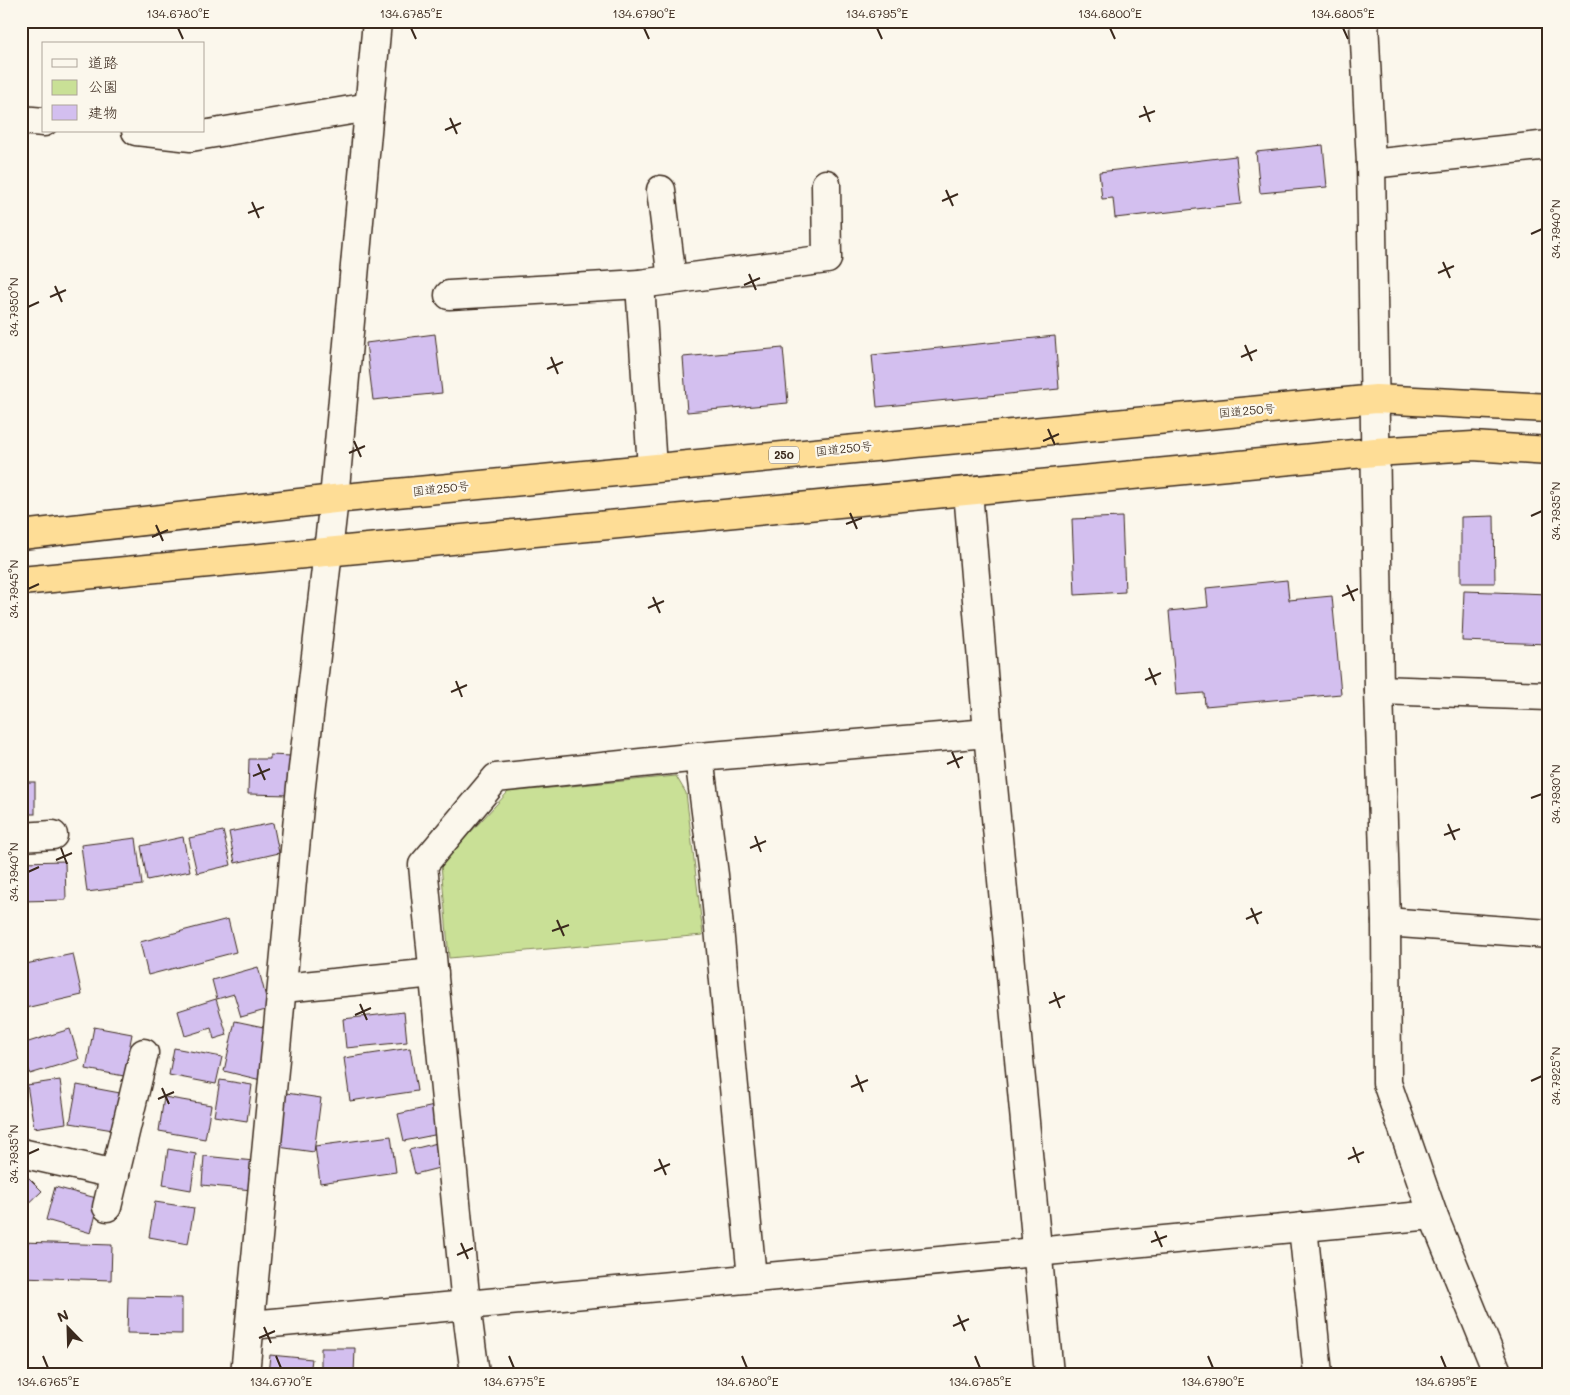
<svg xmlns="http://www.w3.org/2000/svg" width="1570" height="1395" font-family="Mali,'Klee One',sans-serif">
<rect width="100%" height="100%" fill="#fbf7ec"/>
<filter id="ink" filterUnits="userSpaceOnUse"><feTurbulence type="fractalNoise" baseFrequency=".02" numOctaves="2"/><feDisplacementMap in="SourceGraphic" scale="10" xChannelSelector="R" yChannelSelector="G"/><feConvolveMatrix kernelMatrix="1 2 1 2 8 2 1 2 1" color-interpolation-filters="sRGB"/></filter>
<g filter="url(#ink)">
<path fill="#c9e096" stroke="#82855a" d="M676,776L686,793L703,935L449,958L441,864L508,792Z"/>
<g fill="#d3bfef" stroke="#3b2a1e">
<path d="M1323,145L1327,187L1260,193L1256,152Z"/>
<path d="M1236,156L1241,204L1115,218L1113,198L1102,199L1099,172Z"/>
<path d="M435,334L442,393L373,400L366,343Z"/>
<path d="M1055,336L1059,389L877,407L872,355Z"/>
<path d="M783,348L788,403L687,412L683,357Z"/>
<path d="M1494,516L1495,583H1461V517Z"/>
<path d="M1122,517L1125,592L1075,595L1072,519Z"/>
<path d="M1287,580L1289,600L1332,596L1341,694L1205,706L1204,693L1176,695L1169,611L1208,607L1206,588Z"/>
<path d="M1464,591L1549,594V644L1462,641Z"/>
<path d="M270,755L291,756L290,795L248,794L249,759H270Z"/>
<rect x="21" y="782" width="14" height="32"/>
<path d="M273,823L279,853L235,863L229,832Z"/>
<path d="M223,831L231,865L197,873L189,838Z"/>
<path d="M183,837L190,871L147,880L141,846Z"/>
<path d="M136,838L142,885L87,892L81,845Z"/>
<path d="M65,861L66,900L21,901V862Z"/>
<path d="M228,919L236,952L148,975L140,942Z"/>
<path d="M73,954L82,995L21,1009V965Z"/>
<path d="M258,967L269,1009L241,1017L234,994L217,999L212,980Z"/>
<path d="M216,999L227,1035L214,1039L211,1028L185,1036L178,1011Z"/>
<path d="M404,1012L407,1042L346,1048L343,1019Z"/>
<path d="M235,1021L273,1029L261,1080L224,1071Z"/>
<path d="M94,1027L132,1034L124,1076L86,1069Z"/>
<path d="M70,1029L79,1059L30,1074L22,1044Z"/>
<path d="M174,1048L222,1057L216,1084L169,1075Z"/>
<path d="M410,1048L417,1091L350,1101L344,1058Z"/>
<path d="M60,1080L66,1123L34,1128L27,1085Z"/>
<path d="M220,1080L252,1085L247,1121L214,1116Z"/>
<path d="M77,1085L120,1093L113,1130L70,1123Z"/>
<path d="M286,1093L321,1098L314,1152L278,1147Z"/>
<path d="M164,1097L211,1105L205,1139L159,1131Z"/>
<path d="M434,1106L439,1134L404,1141L398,1114Z"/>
<path d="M391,1136L396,1172L320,1183L315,1146Z"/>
<path d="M441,1142L447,1166L415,1174L409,1150Z"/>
<path d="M168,1149L196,1154L191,1190L163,1185Z"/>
<path d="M204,1156L254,1161L252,1190L202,1185Z"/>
<path d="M23,1172L42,1191L21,1211V1174Z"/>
<path d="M55,1187L100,1199L91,1233L46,1220Z"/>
<path d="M155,1202L194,1208L188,1244L149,1237Z"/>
<path d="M21,1242L112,1245L111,1280L21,1277Z"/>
<path d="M128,1297L182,1298V1334L127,1333Z"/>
<path d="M321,1348H355L354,1374H321Z"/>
<path d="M270,1355L312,1359L310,1374H268Z"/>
</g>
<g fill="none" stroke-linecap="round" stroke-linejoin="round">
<g stroke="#3b2a1e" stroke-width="31">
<g id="minor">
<path d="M1364,21L1371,164L1379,690L1386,922L1387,1083L1433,1215L1498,1374"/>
<path d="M21,120L44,122"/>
<path d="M136,131L191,137L369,107"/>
<path d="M1371,164L1549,145"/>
<path d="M661,190L672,280"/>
<path d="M640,284L652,468"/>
<path d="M449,295L640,284L827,259L826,184"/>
<path d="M968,491L988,733L1049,1374"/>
<path d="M1379,690L1549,696"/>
<path d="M699,757L714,875L752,1278"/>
<path d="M21,837L53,835"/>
<path d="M1386,922L1549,934"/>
<path d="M283,988L434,973"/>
<path d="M21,1153L115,1174"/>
<path d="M107,1207L144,1053"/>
<path d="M1303,1227L1318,1374"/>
<path d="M251,1325L1433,1215"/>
<path d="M245,1374L301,786L334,499L377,21"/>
<path d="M475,1374L466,1305L423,865L496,778L699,757L988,733"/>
</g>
</g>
<g stroke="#3b2a1e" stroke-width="31">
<g id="highway">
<path d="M21,535L334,499L1376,399L1549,408"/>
<path d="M21,581L1375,452L1473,446L1549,451"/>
</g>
</g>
<use href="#minor" stroke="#fbf7ec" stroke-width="28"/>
<use href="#highway" stroke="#fedd96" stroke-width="28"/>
</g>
</g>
<path fill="none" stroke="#3b2a1e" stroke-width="2" d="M178,28L183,39M411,28L416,39M644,28L649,39M877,28L882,39M1110,28L1115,39M1343,28L1348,39M1144,106L1150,122M1139,117L1155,111M450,118L457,134M445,130L461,123M946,190L953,206M942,201L958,194M252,202L259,218M248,213L264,207M1531,234L1542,229M1443,262L1450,278M1438,273L1454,266M749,274L756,290M744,285L760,278M55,286L62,302M50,297L66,290M28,307L39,302M1245,345L1252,361M551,357L558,374M1241,357L1257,350M547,369L563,362M1048,429L1055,445M354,441L361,457M1043,441L1059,434M349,453L365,446M850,513L857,529M1531,516L1542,511M846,524L862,518M156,525L163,541M152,537L168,530M1347,585L1354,601M28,589L39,584M1342,596L1358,589M653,597L660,613M648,608L664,601M1149,668L1156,685M1145,680L1161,673M456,681L462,697M451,692L467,685M952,752L959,768M258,764L265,780M947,764L963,757M253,776L270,769M1531,798L1542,794M1448,824L1455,840M1444,835L1460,829M755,836L761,852M61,848L67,864M750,848L766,841M56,860L72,853M28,872L39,867M1251,908L1258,924M1246,919L1262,912M557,920L564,936M552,931L569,925M1054,992L1060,1008M1049,1003L1065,996M360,1004L367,1020M355,1015L371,1008M856,1075L863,1092M1531,1081L1542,1076M851,1087L868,1080M162,1088L169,1104M158,1099L174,1092M1353,1147L1359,1163M28,1154L39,1149M659,1159L666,1175M1348,1159L1364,1152M654,1171L670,1164M1155,1231L1162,1247M1151,1242L1167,1236M461,1243L468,1259M457,1255L473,1248M958,1315L965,1331M953,1326L969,1319M264,1327L271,1343M259,1338L275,1331M43,1356L48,1368M276,1356L281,1368M509,1356L514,1368M742,1356L747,1368M975,1356L980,1368M1208,1356L1213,1368M1441,1356L1446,1368"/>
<g text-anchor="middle" stroke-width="4.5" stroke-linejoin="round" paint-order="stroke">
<rect fill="#fbf7ec" stroke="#75685c" stroke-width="1" x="769" y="446.5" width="30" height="17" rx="4"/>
<g font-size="11" font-weight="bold" fill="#3b2a1e">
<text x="784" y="459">250</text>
</g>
<g font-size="12" fill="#3b2a1e" stroke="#fbf7ec">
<text transform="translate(1247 411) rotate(-5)" y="4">国道250号</text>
<text transform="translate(844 449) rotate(-6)" y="4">国道250号</text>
<text transform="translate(441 489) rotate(-6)" y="4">国道250号</text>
</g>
</g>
<rect width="1570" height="1395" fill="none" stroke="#fbf7ec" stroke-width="55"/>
<rect x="42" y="42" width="162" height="90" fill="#fbf7ec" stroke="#aea59a"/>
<rect x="52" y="59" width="25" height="8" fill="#fbf7ec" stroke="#aea59a"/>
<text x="88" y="68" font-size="15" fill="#3b2a1e">道路</text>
<rect x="52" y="80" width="25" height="15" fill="#c9e096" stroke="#aea59a"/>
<text x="88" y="92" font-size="15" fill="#3b2a1e">公園</text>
<rect x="52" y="105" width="25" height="15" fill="#d3bfef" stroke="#aea59a"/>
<text x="88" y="118" font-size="15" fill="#3b2a1e">建物</text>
<g transform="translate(68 1328) rotate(337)" stroke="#fbf7ec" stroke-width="4" paint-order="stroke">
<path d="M0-4L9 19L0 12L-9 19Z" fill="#3b2a1e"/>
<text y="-8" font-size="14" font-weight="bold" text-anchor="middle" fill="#3b2a1e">N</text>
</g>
<rect x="28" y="28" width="1514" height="1340" fill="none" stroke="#3b2a1e" stroke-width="2"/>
<g font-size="12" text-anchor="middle" fill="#3b2a1e">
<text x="178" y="18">134.6780°E</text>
<text x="411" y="18">134.6785°E</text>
<text x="644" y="18">134.6790°E</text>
<text x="877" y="18">134.6795°E</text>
<text x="1110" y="18">134.6800°E</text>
<text x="1343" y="18">134.6805°E</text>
<text transform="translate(1556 229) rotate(-90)" y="4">34.7940°N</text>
<text transform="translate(14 307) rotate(-90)" y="4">34.7950°N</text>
<text transform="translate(1556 511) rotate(-90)" y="4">34.7935°N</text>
<text transform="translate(14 589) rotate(-90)" y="4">34.7945°N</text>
<text transform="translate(1556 794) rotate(-90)" y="4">34.7930°N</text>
<text transform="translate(14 872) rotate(-90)" y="4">34.7940°N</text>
<text transform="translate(1556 1076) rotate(-90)" y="4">34.7925°N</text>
<text transform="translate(14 1154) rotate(-90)" y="4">34.7935°N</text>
<text x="48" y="1386">134.6765°E</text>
<text x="281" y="1386">134.6770°E</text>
<text x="514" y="1386">134.6775°E</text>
<text x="747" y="1386">134.6780°E</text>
<text x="980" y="1386">134.6785°E</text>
<text x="1213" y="1386">134.6790°E</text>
<text x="1446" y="1386">134.6795°E</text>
</g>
</svg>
